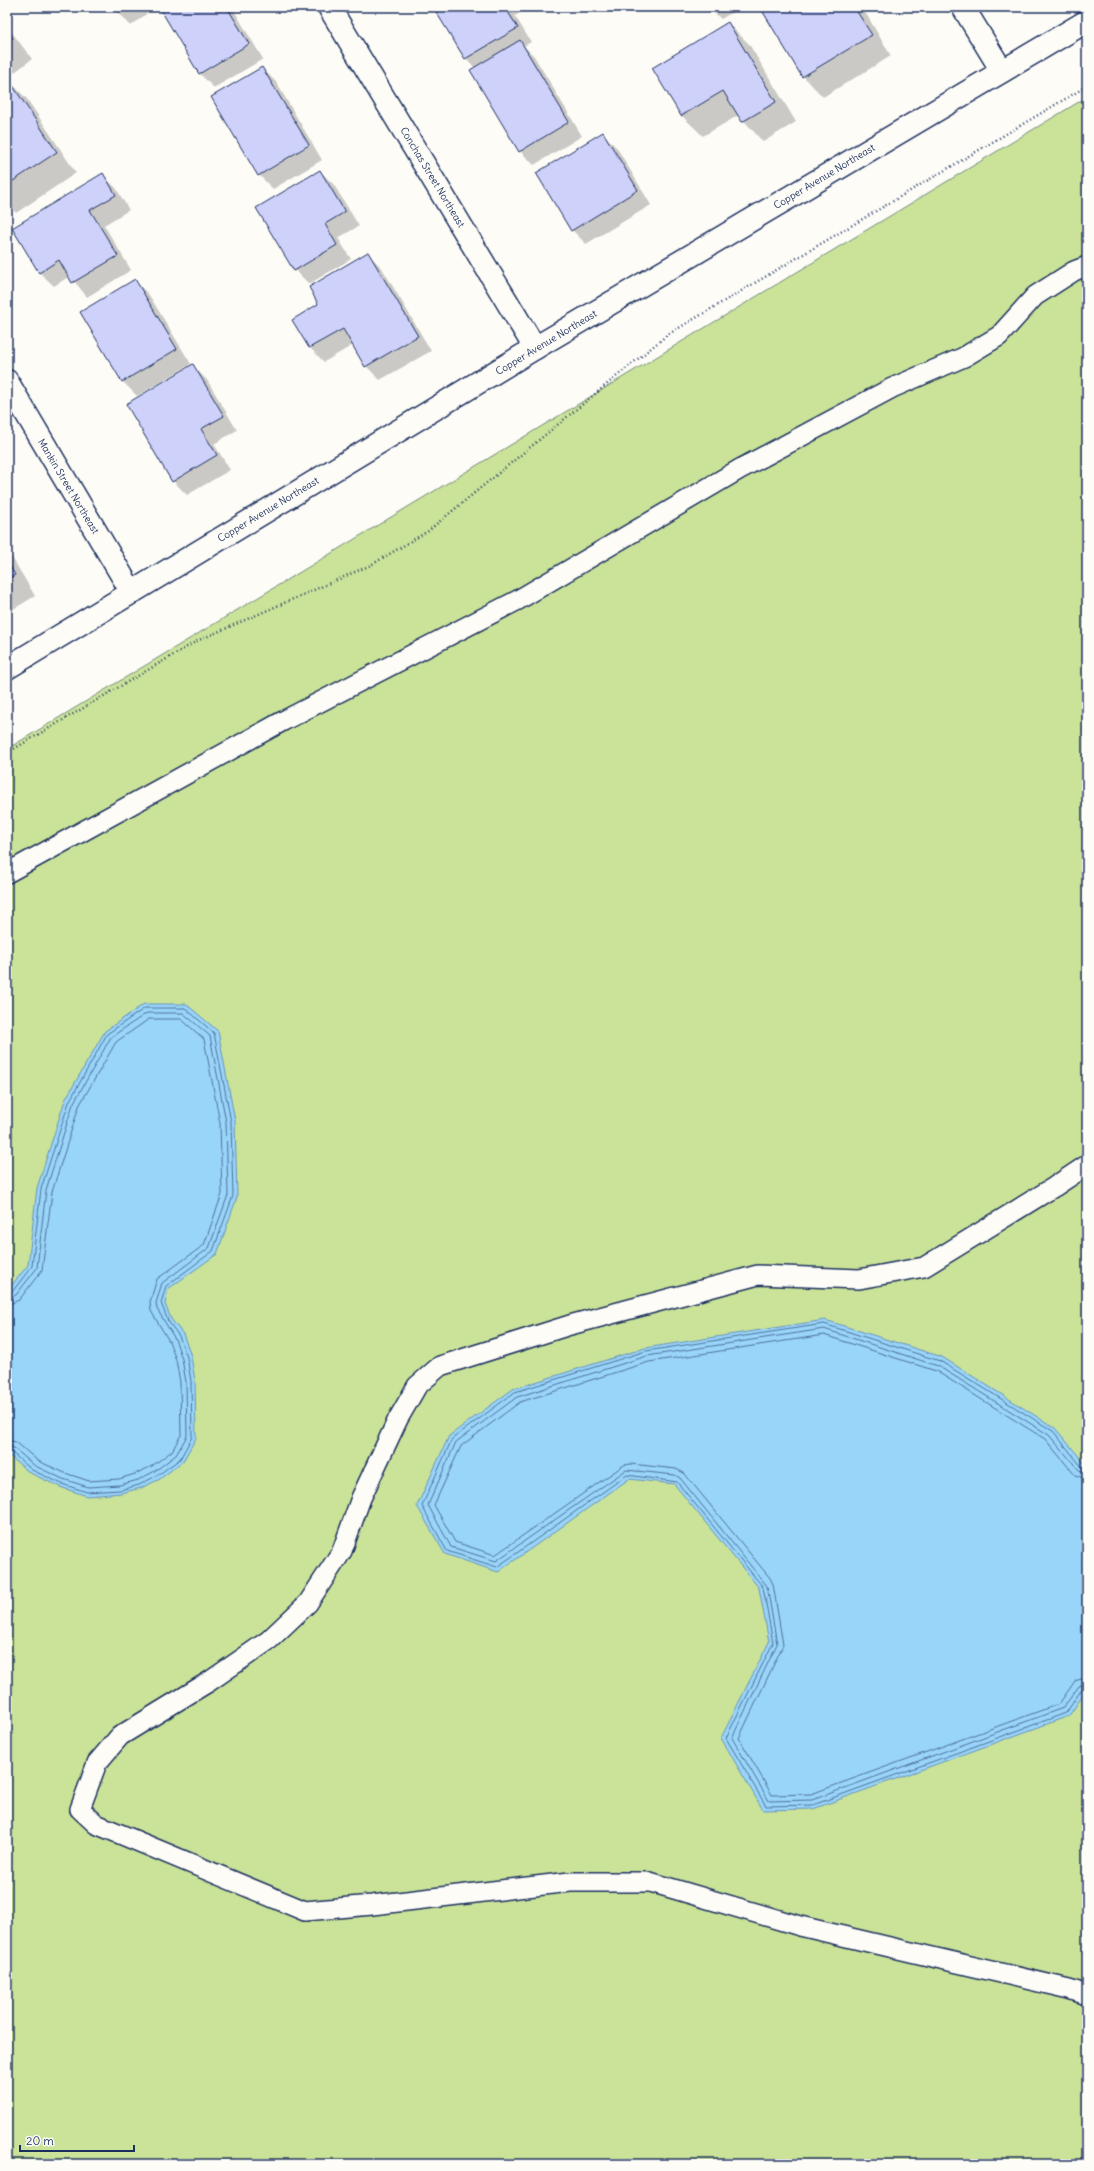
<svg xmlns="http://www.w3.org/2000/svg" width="1094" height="2171" font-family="Delius,sans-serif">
<rect width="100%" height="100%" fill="#fdfcf7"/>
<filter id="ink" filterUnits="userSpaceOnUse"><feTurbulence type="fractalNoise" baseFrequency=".025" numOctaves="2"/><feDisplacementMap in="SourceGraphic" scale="8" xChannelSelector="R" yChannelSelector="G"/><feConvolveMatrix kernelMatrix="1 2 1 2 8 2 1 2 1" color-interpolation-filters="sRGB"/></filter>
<g filter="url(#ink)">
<path fill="#cae399" stroke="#72897c" d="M1087,97V2164H7V749Z"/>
<g fill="#99d4f9" stroke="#6792bb">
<path d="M144,1004H186L218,1031L235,1121L237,1197L217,1254L168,1289L165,1304L171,1319L183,1334L191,1356L195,1381L196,1438L183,1461L160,1479L141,1488L121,1493L87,1496L60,1487L30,1473L7,1454V1291L28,1265L37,1188L65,1100L105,1031Z"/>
<path d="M825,1320L942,1357L1055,1428L1087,1466V1689L1069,1716L813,1809L763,1810L721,1738L769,1642L759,1588L674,1484L629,1479L498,1572L445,1554L417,1506L449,1436L513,1389L645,1348Z"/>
</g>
<g fill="#0003">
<path d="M113,7H155L131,26Z"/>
<path d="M160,7H232L263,59L214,88L200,74Z"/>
<path d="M435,7H530L515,16L531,42L524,46L534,56L582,136L534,165L520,151L475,68L466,58Z"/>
<path d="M708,7H741L721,19Z"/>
<path d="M761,7H862L891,56L823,97L803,76Z"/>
<path d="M728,23L749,44L796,122L763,142L739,115L703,136L682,116L653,68Z"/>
<path d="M7,26L32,59L7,78Z"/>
<path d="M262,68L276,82L322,160L273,189L259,175L212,98Z"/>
<path d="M7,79L27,99L76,173L16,213L7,203Z"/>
<path d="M603,134L617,148L651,205L586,244L572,230Z"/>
<path d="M320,171L334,185L359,226L338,238L351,259L309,284L295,270Z"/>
<path d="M102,174L116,188L129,210L104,225L131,270L87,297L70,276L54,286L39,272Z"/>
<path d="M368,254L382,268L431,351L380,380L366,366L353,345L324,362L310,348L294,320L320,305Z"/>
<path d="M135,281L149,295L191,364L137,396L123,382L82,313Z"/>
<path d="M193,366L207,380L237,430L214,444L230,470L187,495L173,481L127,405Z"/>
<path d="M7,549L35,596L7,613Z"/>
</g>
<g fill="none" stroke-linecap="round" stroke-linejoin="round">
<g stroke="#4d719c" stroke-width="1">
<path d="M7,1293L12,1292L32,1266L41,1189L69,1102L107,1034L145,1008H185L214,1033L231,1122L233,1196L213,1251L166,1286L161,1303L168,1321L179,1336L187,1357L191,1381L192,1437L180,1459L158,1475L139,1485L120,1490L87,1492L62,1484L32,1470L11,1452L7,1451"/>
<path d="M7,1299L16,1295L37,1268L46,1190L73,1104L111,1037L147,1013H183L210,1036L226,1122L228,1195L209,1248L162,1283L156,1303L157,1309L175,1339L182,1359L186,1382L187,1436L176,1455L155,1471L138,1480L120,1485L88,1487L63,1479L35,1466L14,1448L7,1446"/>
<path d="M7,1305L19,1300L42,1270L52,1192L79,1106L116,1042L149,1019H181L204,1039L220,1123L222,1194L204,1245L157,1279L150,1302L151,1311L169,1341L176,1360L180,1382L181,1435L172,1451L152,1466L135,1474L119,1479L89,1481L65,1473L38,1461L16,1442L7,1440"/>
<path d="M1087,1468L1082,1467L1053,1431L940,1361L824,1324L646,1351L515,1392L452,1439L422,1506L447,1551L497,1567L627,1475L677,1482L763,1587L773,1643L726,1738L766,1806L813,1805L1066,1713L1082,1689L1087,1688"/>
<path d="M1087,1473L1079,1470L1049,1435L938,1366L824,1329L647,1356L517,1397L456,1442L428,1505L451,1547L496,1561L626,1470L675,1475L680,1478L767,1586L777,1644L732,1738L769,1801L812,1800L1063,1708L1079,1686L1087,1683"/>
<path d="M1087,1479L1075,1475L1045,1439L936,1371L824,1335L649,1362L520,1402L461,1446L434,1505L455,1542L495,1555L624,1465L631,1464L676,1469L684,1473L770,1578L773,1584L783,1645L739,1738L772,1795L811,1794L1059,1704L1075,1681L1087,1677"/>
</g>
</g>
<g fill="#ced1f9" stroke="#1b2f5e">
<path d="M112,7H123L116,12Z"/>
<path d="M159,7H227L249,44L199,74Z"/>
<path d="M433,7H505L518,28L465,59Z"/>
<path d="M760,7H854L872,35L802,77Z"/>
<path d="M728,22L776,102L742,122L723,91L681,116L652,68Z"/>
<path d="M7,31L13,38L7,42Z"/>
<path d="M520,40L569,122L519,152L470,70Z"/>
<path d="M262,67L309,145L258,176L211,97Z"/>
<path d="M7,77L57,152L7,185Z"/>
<path d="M603,132L638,190L571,231L536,173Z"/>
<path d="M320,170L345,212L325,224L337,245L294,271L256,208Z"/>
<path d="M103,173L116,195L90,210L118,256L72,283L59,260L39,273L12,228Z"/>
<path d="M368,252L418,336L365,367L343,329L309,348L292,320L318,304L309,287Z"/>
<path d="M135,279L177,349L122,382L80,312Z"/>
<path d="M193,364L224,416L201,429L217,455L172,482L126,404Z"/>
<path d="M7,561L15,575L7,580Z"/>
</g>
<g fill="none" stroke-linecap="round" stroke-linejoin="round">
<g stroke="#1b2f5e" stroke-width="22">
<g id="lane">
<path d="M7,873L283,721L518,600L740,469L892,388L964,357L999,336L1035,296L1074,271L1087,266"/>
<path d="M1087,1165L1054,1187L924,1267L859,1279L758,1275L570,1325L440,1366L417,1386L398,1419L361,1498L342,1551L308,1603L269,1640L210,1681L120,1736L97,1763L80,1809L96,1824L305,1911L372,1905L570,1882H650L800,1926L1069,1989L1087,1995"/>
</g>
</g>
<g stroke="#1b2f5e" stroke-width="25">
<g id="street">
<path d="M329,7L535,348"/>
<path d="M963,7L1002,71"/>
<path d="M7,381L131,591"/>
</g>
</g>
<g stroke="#1b2f5e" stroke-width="25">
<path id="secondary" d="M7,668L535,348L1087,21"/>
</g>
<path stroke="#1b2f5e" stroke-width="2.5" stroke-dasharray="1 3" stroke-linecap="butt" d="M7,753L197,641L371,565L428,531L667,335L1087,86"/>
<use href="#lane" stroke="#fdfcf7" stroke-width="19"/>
<use href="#street" stroke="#fdfcf7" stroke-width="22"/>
<use href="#secondary" stroke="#fdfcf7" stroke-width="22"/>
</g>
</g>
<g text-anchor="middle" stroke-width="3" stroke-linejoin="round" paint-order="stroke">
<g font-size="10" fill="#1b2f5e" stroke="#fdfcf7">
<text transform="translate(824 176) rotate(-31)" y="4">Copper Avenue Northeast</text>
<text transform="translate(433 177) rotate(59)" y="4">Conchas Street Northeast</text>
<text transform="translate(546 342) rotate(-31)" y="4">Copper Avenue Northeast</text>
<text transform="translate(69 486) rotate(59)" y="4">Mankin Street Northeast</text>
<text transform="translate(268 509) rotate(-31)" y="4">Copper Avenue Northeast</text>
</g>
</g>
<rect width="1094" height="2171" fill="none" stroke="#fdfcf7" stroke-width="24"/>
<rect x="12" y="12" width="1070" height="2147" fill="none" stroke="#1b2f5e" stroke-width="1.5" filter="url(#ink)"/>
<path d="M20 2145v6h114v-6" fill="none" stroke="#1b2f5e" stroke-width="2"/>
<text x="26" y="2145" font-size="12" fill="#1b2f5e" stroke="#fdfcf7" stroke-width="3" paint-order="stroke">20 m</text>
</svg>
